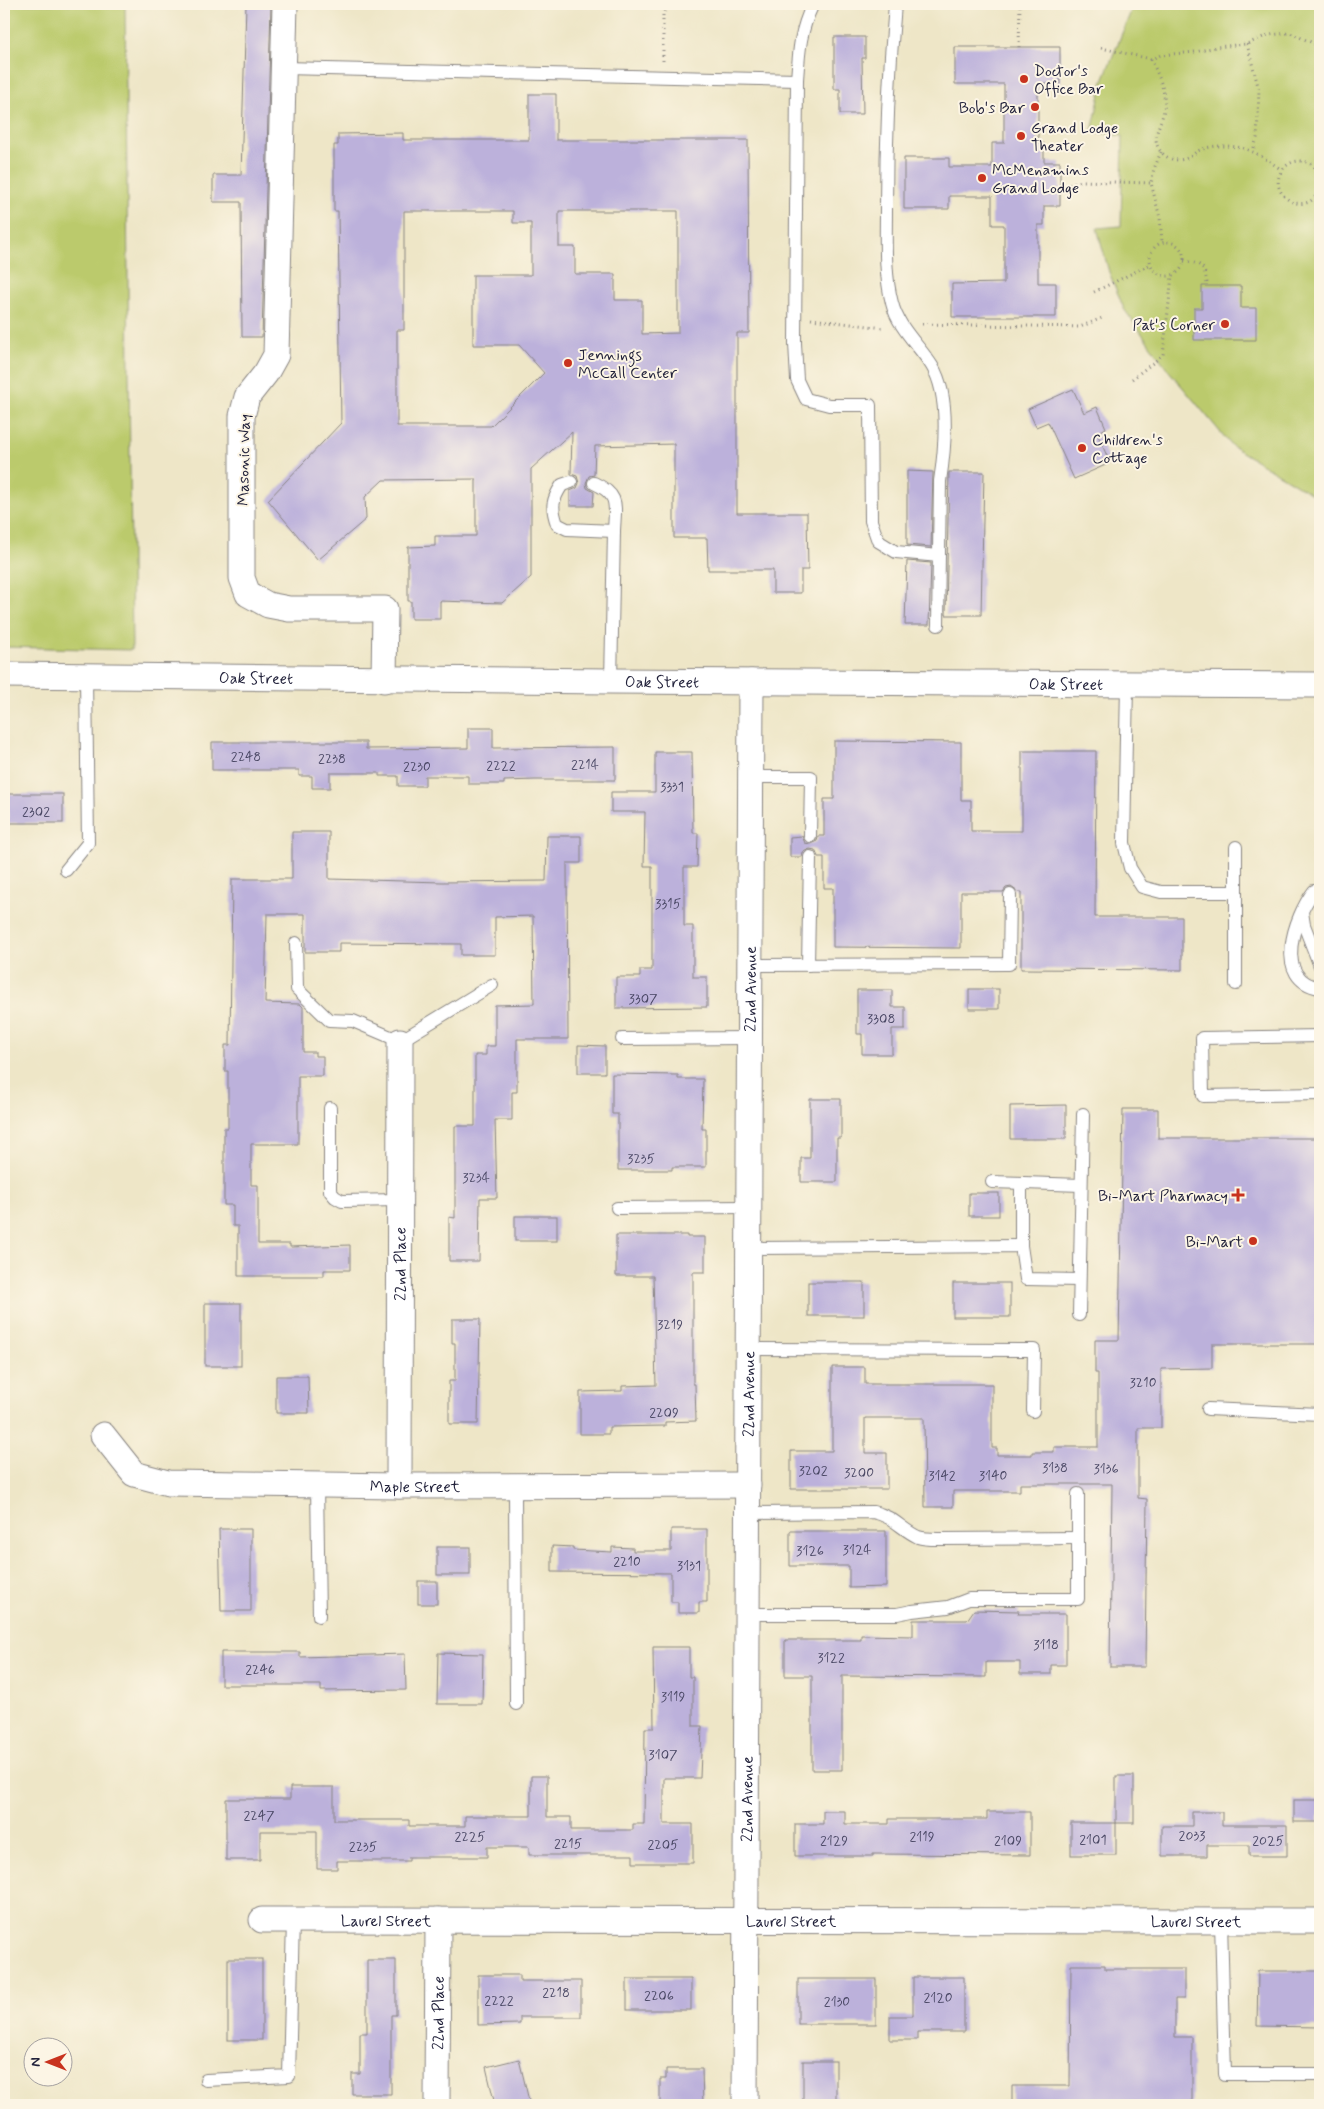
<svg xmlns="http://www.w3.org/2000/svg" width="1324" height="2109" font-family="Mynerve,sans-serif">
<rect width="100%" height="100%" fill="#fcf5e5"/>
<filter id="ink" filterUnits="userSpaceOnUse"><feTurbulence type="fractalNoise" baseFrequency=".02" numOctaves="2"/><feDisplacementMap in="SourceGraphic" scale="10" xChannelSelector="R" yChannelSelector="G"/><feConvolveMatrix kernelMatrix="1 2 1 2 8 2 1 2 1" color-interpolation-filters="sRGB"/></filter>
<filter id="wash" filterUnits="userSpaceOnUse"><feTurbulence type="fractalNoise" baseFrequency=".0096" numOctaves="4" result="noise"/><feDisplacementMap in="SourceGraphic" scale="20" xChannelSelector="R" yChannelSelector="G"/><feGaussianBlur stdDeviation="1.12" result="paint"/><feColorMatrix in="noise" values="0 0 0 0 0 0 0 0 0 0 0 0 0 0 0 0 0 1.4 0 .05"/><feComposite in="paint" operator="in"/></filter>
<g filter="url(#wash)">
<rect width="100%" height="100%" fill="#eee6c7"/>
<g fill="#bbca6c" stroke="#6e7654">
<path d="M4,4H125L132,650L4,647Z"/>
<path d="M1134,4H1320V499L1232,446L1169,371L1124,309L1109,272L1097,228L1121,226L1123,136L1092,132L1103,80Z"/>
</g>
<g id="blocks">
<g fill="#bcb1db" fill-rule="evenodd">
<path d="M246,4H271L262,337H242L241,202H213V175H241Z"/>
<path d="M834,37H865V58H862L863,114H840V89H834Z"/>
<path d="M955,47H1060V84H1038V143H1044V162H1060V206H1044V225H1038V283H1056V317H952V284L1004,283V225H992V196H949V209H904V158H949V167H992V143H1004V84H955Z"/>
<path d="M529,94H556V140H748L749,333H737V513H807L808,570H801V593H773V570H708L707,538H674V444L595,446L594,475L589,476L586,483L587,488L594,492L593,506H570V491L577,488L579,483L577,476L571,474L572,432L531,469V577L502,603L440,601V619H411V601H408V547L435,546V536H476V479L383,480L365,497L366,519L318,560L268,500L341,423L338,211H334V145H338V134L403,133V140H529ZM404,211H513V223H531V275H473V345H519L544,373L491,426H397V330H404ZM559,211H678V333L642,334V300H615V274H575V247H559Z"/>
<path d="M1202,286H1241V308H1256V340H1194V308H1202Z"/>
<path d="M1073,389L1084,413L1097,407L1106,428L1097,433L1110,463L1074,479L1048,422L1036,427L1028,409Z"/>
<path d="M907,471L933,472L931,547L907,545Z"/>
<path d="M949,472H984L981,615H946Z"/>
<path d="M907,561L931,563L929,625H905Z"/>
<path d="M468,728H493V748L615,747V780H535L504,781V784H468V776H425V786H398V776H379V773H330V788H312V776H299V770H212V742H366V749L468,748Z"/>
<path d="M834,741L961,742V800H971V831H1022V751H1096L1095,917H1182V970L1021,969V892H1018L1011,887L1006,888L1003,892H961V948L833,947V888H824V857H818L815,850L810,849L803,852L802,857H790V837L802,836L805,843L810,844L817,841L818,836H824V799H834Z"/>
<path d="M655,752H692L693,833H698L697,867H684V926H693V977H707V1007L616,1008V977H640V970H652V866H644L645,812H611V792H655Z"/>
<rect x="8" y="794" width="55" height="29"/>
<path d="M292,832H329V879L442,882L546,881L547,836H581V863H567L568,1039H517V1092H512V1120H495L497,1198H480L479,1261H449V1217L455,1218V1126H475V1055H486V1046H495V1005L534,1004L533,916L495,917V955H461V944L339,943V952H305V914H267L265,1003L300,1004L303,1007V1052H315V1056H323V1076H298V1144H251V1185H258V1244H290V1247L350,1245V1270H324V1276H238V1226H233V1205H224V1128H228V1071H225V1045H230L232,879H292Z"/>
<rect x="969" y="989" width="30" height="20"/>
<path d="M857,990H892V1007H905V1029H892V1054H862V1034H857Z"/>
<path d="M578,1045L605,1046V1073H578Z"/>
<path d="M612,1074L678,1075V1079H703L702,1129H706V1167H672V1170H618V1114H612Z"/>
<path d="M810,1099H841V1138H837V1182H801V1158H810Z"/>
<path d="M1066,1105V1139H1010V1106Z"/>
<path d="M1123,1109H1158V1138H1320V1344H1212V1368L1161,1369V1428H1138V1498L1147,1499L1145,1667H1110L1112,1484H1020V1491H953V1507H925L924,1418H865V1453H887V1489H791V1451H832V1367H865V1384H992V1448H997V1455H1032V1452H1054V1447H1098V1373H1095V1340H1119Z"/>
<rect x="969" y="1193" width="30" height="23"/>
<rect x="515" y="1216" width="42" height="25"/>
<path d="M616,1235H687V1237H705V1272H693V1384H695L696,1421L665,1422V1426L609,1427V1434H580V1392L622,1391V1386L656,1385L653,1276H616Z"/>
<rect x="808" y="1282" width="56" height="34"/>
<rect x="953" y="1283" width="57" height="34"/>
<rect x="205" y="1303" width="36" height="63"/>
<path d="M452,1319H480L478,1424H449V1381H455V1343H452Z"/>
<path d="M276,1376H308L309,1413H276Z"/>
<path d="M219,1529H251V1611H221Z"/>
<path d="M671,1529H707V1602H699V1613H678V1602H671V1573L552,1572V1546L573,1547V1550L612,1552V1547L633,1548V1551H671Z"/>
<path d="M790,1531H886V1587L849,1588V1566H790Z"/>
<rect x="437" y="1547" width="33" height="28"/>
<rect x="418" y="1581" width="19" height="23"/>
<path d="M974,1610L1019,1611L1018,1614H1066V1665H1051V1674H1020V1662H986V1677L842,1676V1770H812V1676H785V1640H861V1635L913,1636V1620H967Z"/>
<path d="M653,1647H689V1677H693V1726H702L700,1778H664V1824H693V1863H633V1855H529V1847H487V1857H409V1861H337V1869H317V1831H260V1860H226V1799H290V1787H334V1820H409V1826H465V1816H531V1776H547V1817H571V1830H633V1824H644L645,1728H654Z"/>
<path d="M221,1652H300V1657L405,1654L406,1690L321,1691V1685H221Z"/>
<path d="M438,1653L483,1654L482,1704H437Z"/>
<rect x="1116" y="1776" width="18" height="47"/>
<rect x="1294" y="1800" width="25" height="22"/>
<path d="M823,1811H845V1824H889V1819H987V1812H1030V1855L873,1854V1856H795V1824H823Z"/>
<path d="M1192,1812H1222V1825H1287V1856H1249V1845H1207V1856H1162V1826H1192Z"/>
<rect x="1071" y="1823" width="45" height="32"/>
<rect x="228" y="1959" width="34" height="81"/>
<path d="M367,1960H396V2015H391V2094H352V2074H360V2033H367Z"/>
<path d="M1071,1965H1105V1969H1184V1999H1175V2037H1192V2105H1012V2086H1070Z"/>
<path d="M1258,1971H1320V2027L1257,2026Z"/>
<path d="M478,1975H520V1981H581V2017H520V2024L478,2025Z"/>
<path d="M913,1977H964V2032H917V2040H890V2016H913Z"/>
<rect x="627" y="1979" width="64" height="31"/>
<rect x="798" y="1979" width="78" height="45"/>
<path d="M519,2059L530,2105H495L486,2067Z"/>
<rect x="803" y="2061" width="33" height="44"/>
<path d="M666,2069H702L703,2105H660V2079H666Z"/>
</g>
</g>
</g>
<g filter="url(#ink)">
<use href="#blocks" fill-opacity="0" stroke="#888481" stroke-width="1"/>
<g fill="none" stroke-linecap="round" stroke-linejoin="round">
<g stroke="#888481" stroke-width="14">
<g id="lane">
<path d="M813,4C800,31 799,50 797,80L795,343L797,380L806,399L829,405H870L871,521L878,541L896,552L939,556"/>
<path d="M895,4C889,72 886,140 886,208C886,238 884,273 892,303C898,328 919,345 932,366C950,395 945,449 940,481L938,625"/>
<path d="M284,68L797,80"/>
<path d="M571,482L562,485C552,500 551,507 557,524L567,529L614,531C615,505 620,495 594,483"/>
<path d="M611,681L614,531"/>
<path d="M1127,684L1124,843L1130,868L1142,887L1161,892H1236"/>
<path d="M751,777H811L810,836"/>
<path d="M1236,847V984"/>
<path d="M66,870L88,843L86,675"/>
<path d="M1314,891C1294,917 1272,980 1320,988"/>
<path d="M1302,912L1304,925L1320,966"/>
<path d="M296,943L297,989L329,1020L353,1021L400,1041L492,985"/>
<path d="M750,965L1009,964L1010,895"/>
<path d="M808,965L810,857"/>
<path d="M1320,1036L1202,1038L1203,1096L1320,1094"/>
<path d="M622,1039L749,1038"/>
<path d="M330,1108V1191L335,1197L342,1201L400,1200"/>
<path d="M992,1182L1081,1185"/>
<path d="M617,1208L749,1207"/>
<path d="M1021,1246V1184"/>
<path d="M749,1248L1021,1246L1026,1279L1079,1280"/>
<path d="M1079,1315L1083,1114"/>
<path d="M748,1349L1034,1350L1033,1411"/>
<path d="M1208,1409L1320,1414"/>
<path d="M317,1485L319,1616"/>
<path d="M515,1486L516,1704"/>
<path d="M748,1513L873,1512C893,1516 901,1529 918,1537C924,1539 932,1539 938,1539L1078,1538"/>
<path d="M747,1614H897L912,1611L948,1607L969,1599H1078V1494"/>
<path d="M1221,1921L1225,2074H1320"/>
<path d="M206,2080L289,2076L293,1920"/>
</g>
</g>
<g stroke="#888481" stroke-width="27">
<g id="street">
<path d="M285,4L276,355L266,373L247,397L242,416V578L248,594L268,605L289,609H385L384,680"/>
<path id="s1" d="M4,675L611,681L1320,685"/>
<path id="s2" d="M103,1435L134,1474L168,1483L399,1486L748,1485"/>
<path id="s3" d="M399,1486L400,1041"/>
<path id="s4" d="M262,1920L1320,1921"/>
<path id="s5" d="M437,2105L438,1920"/>
<path id="s6" d="M745,2105L751,682"/>
</g>
</g>
<g stroke="#888481" stroke-width="3" stroke-dasharray="1 4" stroke-linecap="butt">
<path d="M1247,44L1259,90L1257,138L1253,151"/>
<path d="M1019,47L1020,4"/>
<path d="M1101,48L1151,59L1161,55L1195,52L1216,47L1247,44L1268,35L1290,33L1320,46"/>
<path d="M1151,59C1158,75 1167,92 1164,110C1162,123 1152,135 1158,147C1163,158 1176,163 1187,158C1192,156 1195,152 1200,150C1205,148 1213,146 1219,146C1247,145 1260,155 1282,170"/>
<path d="M663,61V14L670,4"/>
<path d="M1161,152L1154,169L1151,183L1160,218L1162,242"/>
<path d="M1320,176C1316,167 1310,161 1300,161C1293,161 1287,164 1283,169C1264,194 1307,221 1320,189"/>
<path d="M1060,188L1081,181L1151,183"/>
<circle cx="1167" cy="259" r="17"/>
<path d="M1184,261C1202,264 1204,265 1207,283"/>
<path d="M1094,292L1151,264"/>
<path d="M811,319L884,328"/>
<path d="M922,324L1080,327L1102,318"/>
<path d="M1132,379L1163,355L1172,276"/>
</g>
<use href="#lane" stroke="#fff" stroke-width="12"/>
<use href="#street" stroke="#fff" stroke-width="25"/>
</g>
</g>
<g fill="#c8321e" stroke="#fcf5e5" stroke-width="2">
<circle cx="1024" cy="79" r="5"/>
<circle cx="1035" cy="107" r="5"/>
<circle cx="1021" cy="136" r="5"/>
<circle cx="982" cy="178" r="5"/>
<circle cx="1225" cy="324" r="5"/>
<circle cx="568" cy="363" r="5"/>
<circle cx="1082" cy="448" r="5"/>
<path d="M1235.5 1187.5h5v5h5v5h-5v5h-5v-5h-5v-5h5z"/>
<circle cx="1253" cy="1241" r="5"/>
</g>
<g text-anchor="middle" stroke-width="4" stroke-linejoin="round" paint-order="stroke">
<g font-size="14" fill="#484663">
<text x="246" y="761">2248</text>
<text x="332" y="763">2238</text>
<text x="585" y="769">2214</text>
<text x="501" y="770">2222</text>
<text x="417" y="771">2230</text>
<text x="672" y="791">3331</text>
<text x="36" y="816">2302</text>
<text x="668" y="908">3315</text>
<text x="643" y="1003">3307</text>
<text x="881" y="1023">3308</text>
<text x="641" y="1163">3235</text>
<text x="476" y="1182">3234</text>
<text x="670" y="1329">3219</text>
<text x="1143" y="1387">3210</text>
<text x="664" y="1417">2209</text>
<text x="1055" y="1472">3138</text>
<text x="1106" y="1473">3136</text>
<text x="813" y="1475">3202</text>
<text x="859" y="1477">3200</text>
<text x="942" y="1480">3142</text>
<text x="993" y="1480">3140</text>
<text x="857" y="1554">3124</text>
<text x="810" y="1555">3126</text>
<text x="627" y="1566">2210</text>
<text x="689" y="1570">3131</text>
<text x="1046" y="1649">3118</text>
<text x="831" y="1662">3122</text>
<text x="260" y="1674">2246</text>
<text x="673" y="1701">3119</text>
<text x="663" y="1759">3107</text>
<text x="259" y="1820">2247</text>
<text x="1192" y="1840">2033</text>
<text x="470" y="1841">2225</text>
<text x="922" y="1841">2119</text>
<text x="1093" y="1844">2101</text>
<text x="834" y="1845">2129</text>
<text x="1008" y="1845">2109</text>
<text x="1268" y="1845">2025</text>
<text x="568" y="1848">2215</text>
<text x="663" y="1849">2205</text>
<text x="363" y="1851">2235</text>
<text x="556" y="1997">2218</text>
<text x="659" y="2000">2206</text>
<text x="938" y="2002">2120</text>
<text x="499" y="2005">2222</text>
<text x="837" y="2006">2130</text>
</g>
<g font-size="16" fill="#22223b" stroke="#fcf5e5" text-anchor="start">
<text x="1034" y="76">Doctor's<tspan x="1034" dy="18">Office Bar</tspan></text>
<text x="1025" y="113" text-anchor="end">Bob's Bar</text>
<text x="1031" y="133">Grand Lodge<tspan x="1031" dy="18">Theater</tspan></text>
<text x="992" y="175">McMenamins<tspan x="992" dy="18">Grand Lodge</tspan></text>
<text x="1215" y="330" text-anchor="end">Pat's Corner</text>
<text x="578" y="360">Jennings<tspan x="578" dy="18">McCall Center</tspan></text>
<text x="1092" y="445">Children's<tspan x="1092" dy="18">Cottage</tspan></text>
<text x="1228" y="1201" text-anchor="end">Bi-Mart Pharmacy</text>
<text x="1243" y="1247" text-anchor="end">Bi-Mart</text>
</g>
<g font-size="16" fill="#22223b" stroke="#fcf5e5">
<text transform="translate(243 460) rotate(-89)" y="6">Masonic Way</text>
<text dy="6" stroke="none"><textPath href="#s1" startOffset="252">Oak Street</textPath></text>
<text dy="6" stroke="none"><textPath href="#s1" startOffset="658">Oak Street</textPath></text>
<text dy="6" stroke="none"><textPath href="#s1" startOffset="1062">Oak Street</textPath></text>
<text dy="6" stroke="none"><textPath href="#s6" startOffset="1116">22nd Avenue</textPath></text>
<text dy="6" stroke="none"><textPath href="#s3" startOffset="222">22nd Place</textPath></text>
<text dy="6" stroke="none"><textPath href="#s6" startOffset="711">22nd Avenue</textPath></text>
<text dy="6" stroke="none"><textPath href="#s2" startOffset="332">Maple Street</textPath></text>
<text dy="6" stroke="none"><textPath href="#s6" startOffset="306">22nd Avenue</textPath></text>
<text dy="6" stroke="none"><textPath href="#s4" startOffset="124">Laurel Street</textPath></text>
<text dy="6" stroke="none"><textPath href="#s4" startOffset="529">Laurel Street</textPath></text>
<text dy="6" stroke="none"><textPath href="#s4" startOffset="934">Laurel Street</textPath></text>
<text dy="6" stroke="none"><textPath href="#s5" startOffset="92">22nd Place</textPath></text>
</g>
</g>
<rect width="1324" height="2109" fill="none" stroke="#fcf5e5" stroke-width="20"/>
<g transform="translate(48 2062) rotate(270)"><circle r="24" fill="#fcf5e5" stroke="#a5a1a1"/>
<path d="M0-4L9 19L0 12L-9 19Z" fill="#c8321e"/>
<text y="-8" font-size="14" font-weight="bold" text-anchor="middle" fill="#22223b">N</text>
</g>
</svg>
